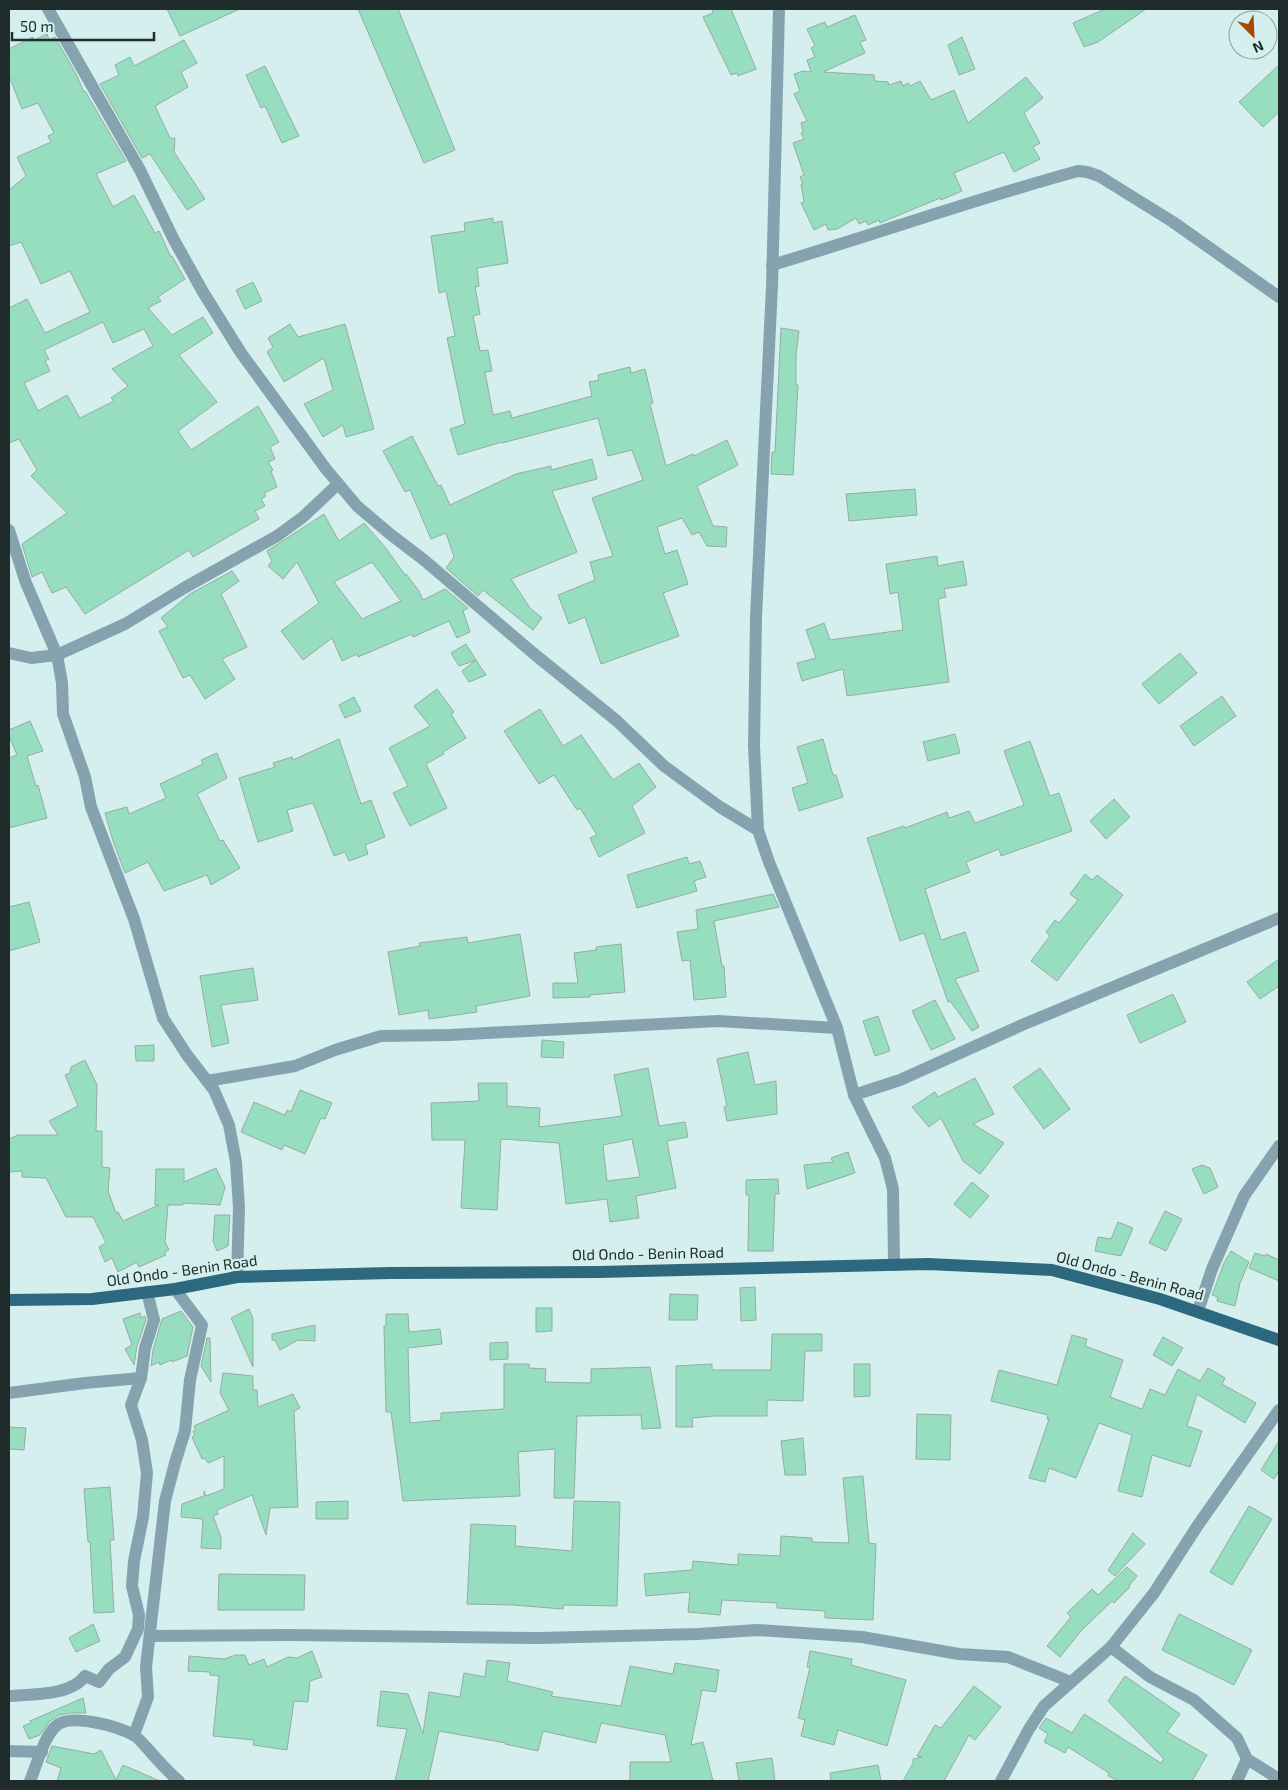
<svg xmlns="http://www.w3.org/2000/svg" width="1288" height="1790" font-family="'Exo 2',sans-serif">
<rect width="100%" height="100%" fill="#d4efee"/>
<g fill="#97dec0" stroke="#96aca1" fill-rule="evenodd">
<path d="M167,9H240L180,36Z"/>
<path d="M358,9H398L455,150L424,163Z"/>
<path d="M712,9H731L756,69L738,76L737,73L731,75L703,17L713,13Z"/>
<path d="M1105,9H1146L1098,42L1084,47L1073,23Z"/>
<path d="M855,15L866,40L860,42L865,53L823,72L874,75L875,81L888,82L889,85L901,81L903,86L908,83L910,86L920,81L931,100L954,90L968,123L1026,77L1043,98L1024,113L1040,143L1033,147L1040,159L1014,172L1004,152L954,173L962,191L941,200L940,198L880,223L879,220L868,225L866,221L859,224L856,218L837,229L828,230L826,224L814,230L801,203L804,202L801,184H803L800,177L804,175L793,143L804,139L801,133L803,132L801,123L807,121L794,94L800,91L794,74L803,71L811,72L807,60L815,57L811,48L815,46L807,29L825,22L827,27Z"/>
<path d="M47,34L49,40L55,37L76,74L84,92L85,91L126,161L96,174L113,207L134,195L155,233L159,231L171,257L172,256L185,279L158,297L161,301L148,308L172,335L203,317L213,333L179,355L217,402L178,431L191,450L258,406L279,442L270,447L275,459L268,462L273,470L271,471L277,487L264,493L266,496L261,499L265,506L255,511L259,519L193,557L189,550L85,614L66,587L52,593L42,572L32,577L22,544L67,513L31,476L37,470L19,439L9,443V308L27,299L45,333L90,312L70,271L41,284L21,242L9,246V190L26,176L17,157L51,142L48,136L54,133L38,103L22,109L9,76V49L33,37L34,40ZM103,322L113,343L144,329L153,346L112,369L128,386L111,398L114,401L80,418L67,395L38,411L24,383L50,371L45,361L49,359L44,350Z"/>
<path d="M962,37L975,69L959,75L948,45Z"/>
<path d="M184,40L197,63L181,72L188,87L155,106L170,138H175L174,152L205,199L187,210L150,154L142,158L100,84L119,75L115,65L130,57L134,66Z"/>
<path d="M1279,65V112L1263,127L1239,102Z"/>
<path d="M265,66L299,136L282,143L265,106L261,108L246,75Z"/>
<path d="M493,218V223L502,221L508,263L477,268L479,286L475,287L480,314L473,316L480,351L488,350L492,371L485,372L493,415L510,411L512,418L592,396L589,382L599,380L598,375L630,367L631,373L645,369L653,403L650,404L666,466L693,454L694,456L727,440L738,465L697,486L713,526L727,527L726,547L707,546L699,532L692,535L682,518L657,527L665,554L677,550L688,584L663,593L679,636L601,664L585,617L569,624L558,595L595,580L590,562L613,556L592,498L643,480L632,450L608,456L598,418L502,443V442L458,455L450,429L465,424L447,338L455,336L446,291L439,293L431,236L465,231L464,223Z"/>
<path d="M253,282L262,301L245,309L236,290Z"/>
<path d="M290,324L298,337L345,324L374,429L346,437L343,425L323,437L304,404L333,390L324,358L284,382L267,352L273,347L268,338Z"/>
<path d="M781,328L799,331L796,355V385H798L793,475L771,474L772,452H775Z"/>
<path d="M412,436L438,486L441,485L450,505L516,474L551,466V470L592,459L597,479L552,491L577,552L511,579L530,608L542,618L533,630L483,590L478,596L446,568L454,557L446,533L431,539L410,490L405,492L383,451Z"/>
<path d="M915,489L917,515L849,521L846,494Z"/>
<path d="M324,514L339,541L364,523L385,547L405,575L406,574L419,591L423,600L445,589L468,608L463,611L470,632L457,638L449,621L413,637L412,634L358,657L357,654L342,661L332,638L303,660L281,631L319,603L297,562L283,579L268,566L272,561L267,551ZM372,562L401,601L362,619L334,582Z"/>
<path d="M937,556L938,566L963,561L967,585L944,589L946,597L938,599L949,682L847,696L843,669L802,681L797,663L816,658L806,630L824,623L830,640L903,630L898,592L890,594L886,564Z"/>
<path d="M232,571L239,581L221,594L247,647L222,659L235,679L205,699L190,675L183,678L159,631L168,627L161,618L190,594Z"/>
<path d="M466,644L476,660L459,666L451,653Z"/>
<path d="M1180,653L1197,673L1159,704L1142,684Z"/>
<path d="M476,660L486,675L469,682L462,671Z"/>
<path d="M437,689L454,712L451,714L466,738L443,752L444,754L426,764L447,808L410,826L393,793L408,786L389,748L430,726L414,706Z"/>
<path d="M1222,696L1236,716L1194,746L1180,726Z"/>
<path d="M354,697L361,711L345,718L339,705Z"/>
<path d="M540,709L563,746L581,735L613,780L639,763L656,787L632,806L645,833L599,857L590,838L597,835L580,808L577,810L554,775L539,784L504,731Z"/>
<path d="M30,721L43,751L27,756L36,786L38,785L47,818L9,828V758L17,755L9,736V730Z"/>
<path d="M955,734L960,753L928,761L923,742Z"/>
<path d="M339,739L361,804L371,800L385,837L365,845L368,854L349,861L345,852L334,856L313,803L287,810L293,831L258,842L239,778L275,767L273,763L292,757L293,760Z"/>
<path d="M823,739L833,775H836L843,797L799,811L792,788L808,783L797,747Z"/>
<path d="M1030,741L1050,796L1059,793L1072,831L1001,856L999,849L966,862L970,872L925,889L941,940L965,932L979,971L955,979L979,1027L972,1031L950,1001L948,1002L924,933L900,941L867,838L904,826L905,828L947,812L949,818L969,811L975,823L1024,805L1004,751Z"/>
<path d="M217,753L227,778L197,794L220,841L223,840L240,868L211,885L207,875L164,891L148,862L125,873L113,841L105,813L127,807L129,814L166,798L160,784L203,764L201,760Z"/>
<path d="M1114,799L1130,817L1106,839L1090,821Z"/>
<path d="M687,857L689,864L700,861L706,877L694,881L697,891L637,908L627,875Z"/>
<path d="M1085,874L1092,880L1097,875L1123,895L1057,981L1031,961L1050,936L1046,932L1055,920L1059,923L1078,900L1070,894Z"/>
<path d="M773,894L779,907L714,921L722,966H724L726,997L694,1000L690,960L682,961L677,932L698,929L696,910Z"/>
<path d="M29,902L40,942L9,951V907Z"/>
<path d="M520,934L530,996L476,1006L477,1012L429,1019L428,1010L399,1015L388,952L420,946L419,943L467,937L468,943Z"/>
<path d="M621,944L625,992L590,995V997L553,998V983H578L574,953L596,950V947Z"/>
<path d="M1279,959V986L1260,999L1247,982Z"/>
<path d="M253,968L258,1000L221,1005L229,1043L212,1047L200,976Z"/>
<path d="M1173,994L1186,1022L1140,1043L1127,1015Z"/>
<path d="M935,1000L955,1039L931,1050L912,1011Z"/>
<path d="M878,1016L890,1051L875,1056L863,1021Z"/>
<path d="M542,1040L564,1042L563,1058L541,1057Z"/>
<path d="M154,1045V1061H136L135,1046Z"/>
<path d="M748,1052L755,1085L776,1081L777,1114L727,1121L724,1107L727,1106L717,1059Z"/>
<path d="M85,1060L97,1085L96,1131H102V1167L110,1168L108,1191L116,1213L118,1212L123,1221L159,1205H155L156,1169H184V1182L216,1168L225,1187L220,1205L183,1203V1205H168L165,1242L169,1250L164,1252L166,1255L139,1267L137,1262L118,1272L112,1258L105,1262L99,1247L106,1243L93,1217H66L46,1178L22,1177V1171L9,1172V1139L18,1135H58L49,1121L78,1106L65,1075L70,1073L71,1067Z"/>
<path d="M648,1068L659,1126L685,1122L688,1137L667,1141L676,1188L636,1196L639,1218L610,1222L607,1199L566,1204L559,1143L501,1139L497,1210L461,1208L465,1140H432L431,1103L479,1101L478,1083H507V1106L540,1108L539,1127L622,1116L614,1075ZM632,1139L640,1177L607,1181L603,1145Z"/>
<path d="M1040,1068L1070,1109L1044,1129L1013,1087Z"/>
<path d="M975,1078L994,1114L973,1124L1004,1143L980,1174L963,1161L941,1118L929,1127L912,1107L935,1092L938,1097Z"/>
<path d="M300,1090L332,1103L325,1119L321,1118L305,1154L284,1145L282,1150L241,1132L254,1102L285,1115L287,1110L291,1112Z"/>
<path d="M848,1152L855,1173L807,1189L804,1165L833,1162L831,1158Z"/>
<path d="M1202,1165L1210,1168L1218,1187L1204,1194L1192,1169Z"/>
<path d="M778,1179L779,1194H775L773,1251H748L749,1195H746V1180Z"/>
<path d="M972,1182L989,1196L970,1218L954,1204Z"/>
<path d="M1165,1211L1182,1219L1166,1251L1149,1243Z"/>
<path d="M215,1215H230L228,1246L217,1251L213,1241Z"/>
<path d="M1118,1222L1133,1228L1121,1256L1095,1251L1098,1237L1111,1239Z"/>
<path d="M1231,1251L1249,1262L1240,1283L1235,1306L1217,1301L1218,1297L1212,1295L1224,1263Z"/>
<path d="M1255,1253L1265,1256L1266,1254L1279,1260V1281L1249,1268Z"/>
<path d="M755,1287L756,1320L741,1321L740,1288Z"/>
<path d="M670,1294L698,1295L697,1320H669Z"/>
<path d="M536,1308H552V1331L536,1332Z"/>
<path d="M249,1309L253,1318V1367L231,1318Z"/>
<path d="M181,1311L193,1327L187,1356L172,1362L171,1360L160,1365L159,1362L151,1366L153,1350L162,1319Z"/>
<path d="M140,1313L141,1318L145,1316L146,1320L137,1346L134,1365L125,1349L132,1345L123,1319Z"/>
<path d="M386,1314H408L409,1332L440,1329L442,1344L408,1348L410,1423L441,1420V1413L504,1409V1364H529V1368L546,1369L545,1382L591,1383V1369L650,1367L661,1428L642,1429L641,1415L577,1416L574,1498H554L555,1449L518,1452L520,1496L403,1501L391,1412H386L384,1326H386Z"/>
<path d="M315,1325V1341L298,1340L280,1350L275,1340H272V1334Z"/>
<path d="M772,1334H822V1351H805L803,1401L767,1400V1416H714L692,1418L693,1427H676V1366L712,1364V1370H771Z"/>
<path d="M1072,1335L1087,1339L1085,1346L1123,1360L1110,1397L1142,1409L1150,1389L1165,1395L1178,1369L1200,1381L1208,1368L1225,1378L1222,1384L1256,1403L1245,1423L1197,1394L1187,1426L1202,1431L1190,1467L1152,1455L1142,1497L1118,1491L1132,1435L1099,1423L1076,1478L1049,1468L1045,1482L1029,1478L1049,1419H1047L1048,1415L991,1401L999,1370L1057,1385Z"/>
<path d="M1163,1337L1183,1348L1172,1366L1153,1355Z"/>
<path d="M207,1338H210L211,1382L201,1366Z"/>
<path d="M508,1342V1359L490,1360V1343Z"/>
<path d="M854,1364H870V1396L854,1397Z"/>
<path d="M223,1373L253,1376V1390H257L258,1407L293,1394L300,1408L294,1411L298,1507L270,1508L266,1535L252,1495L217,1510L218,1514L213,1516L221,1537V1549L201,1548L203,1519L181,1517L182,1504L204,1496V1491L206,1496L224,1489V1456L208,1463L205,1458L202,1459L192,1437L195,1435L193,1431L196,1430L194,1426L229,1410L220,1393Z"/>
<path d="M917,1414L951,1415L950,1460L916,1459Z"/>
<path d="M9,1427L26,1428L24,1450L9,1449Z"/>
<path d="M803,1438L806,1475H785L781,1441Z"/>
<path d="M1279,1441V1471L1274,1479L1261,1470Z"/>
<path d="M863,1476L869,1543L876,1544L873,1620L825,1618V1611L777,1608V1603L722,1600L720,1615L688,1612L690,1592L646,1596L644,1574L692,1570L693,1561L738,1565V1554L780,1556L781,1536L812,1538V1542L849,1543L843,1478Z"/>
<path d="M110,1487L114,1540H110L114,1612L94,1613L90,1542H88L84,1489Z"/>
<path d="M348,1501V1519H316V1502Z"/>
<path d="M574,1501L620,1502L617,1606L564,1605L563,1609L513,1605L467,1604L471,1524L516,1526L515,1546L572,1551Z"/>
<path d="M1249,1506L1272,1519L1232,1585L1210,1572Z"/>
<path d="M1133,1533L1145,1544L1115,1576L1108,1570Z"/>
<path d="M1127,1567L1137,1576L1129,1586L1130,1587L1114,1603L1112,1601L1081,1631L1060,1657L1047,1646L1071,1617L1067,1613L1092,1589L1098,1595Z"/>
<path d="M219,1574L305,1575L304,1610H218Z"/>
<path d="M1179,1614L1252,1650L1234,1685L1162,1650Z"/>
<path d="M93,1624L100,1641L76,1652L69,1638Z"/>
<path d="M312,1651L322,1677L310,1681L308,1702L294,1701L287,1750L253,1745L254,1740L213,1736L219,1676L210,1675V1672L188,1671L189,1656L224,1659L236,1655H245L249,1665L264,1659L267,1667L288,1657L297,1658Z"/>
<path d="M810,1651L852,1659L851,1665L906,1680L887,1746L838,1730L834,1745L801,1736L805,1720L798,1718L810,1667H807Z"/>
<path d="M487,1660L510,1663L507,1681L553,1692L551,1696L621,1706L630,1666L673,1674L675,1663L719,1670L716,1692L702,1690L691,1745L703,1742L713,1781H630V1762H671L665,1735L601,1723L596,1743L543,1731L538,1751L505,1744L506,1743L439,1731L428,1781H395L407,1729L377,1726L381,1691L408,1694L423,1734L429,1692L460,1697L464,1673L485,1677Z"/>
<path d="M1125,1676L1180,1714L1167,1732L1207,1755L1192,1781H1119L1108,1776L1109,1773L1068,1747L1065,1753L1044,1742L1048,1734L1039,1728L1046,1718L1072,1733L1084,1714L1161,1763L1164,1759L1108,1701Z"/>
<path d="M974,1686L1001,1707L975,1740L969,1735L944,1781H903L913,1763V1759L922,1757L917,1756L935,1725L941,1728Z"/>
<path d="M83,1698L86,1713H71L59,1715L50,1721L40,1735L29,1739L23,1726L31,1723L30,1721Z"/>
<path d="M52,1746L94,1754L101,1750L116,1780L123,1765L160,1781H57L61,1768L46,1762Z"/>
<path d="M772,1758L775,1781H739L736,1763Z"/>
<path d="M878,1765L881,1781H831L830,1773Z"/>
</g>
<g fill="none" stroke-linecap="round" stroke-linejoin="round">
<g stroke="#85a3af" stroke-width="12">
<path d="M48,9L140,170L174,240L203,292L241,353L326,469L357,506L390,534L424,560L533,653L617,721L664,766L720,807L758,830"/>
<path d="M779,9L772,286L756,617L754,745L758,830L769,862L837,1028L854,1095L885,1158L893,1189L894,1265"/>
<path d="M772,265C874,235 975,199 1078,171L1087,172L1099,176L1173,222L1279,297"/>
<path d="M9,530L26,583L57,655L62,683L63,714L85,777L91,807L134,919L163,1018L187,1055L214,1090L229,1125L236,1162L239,1208L237,1277"/>
<path d="M9,653L31,658L57,655L125,624L184,588L277,536L303,517L338,484"/>
<path d="M207,1081L295,1066L335,1050L381,1036L450,1035L718,1021L837,1028"/>
<path d="M854,1095L900,1080L1022,1025L1279,918"/>
<path d="M1198,1311L1212,1269L1244,1196L1279,1146"/>
<path d="M9,1393L85,1383L141,1378"/>
<path d="M151,1636L290,1635L539,1638L698,1634L757,1630L862,1637L959,1654L1008,1657L1071,1682"/>
<path d="M1111,1647L1150,1677L1194,1700L1237,1738L1247,1759L1279,1779"/>
<path d="M9,1696C31,1694 71,1696 85,1676L99,1682L109,1669L125,1657L138,1629L139,1615L132,1586L134,1561L143,1517L147,1473L142,1440L131,1405L141,1378L145,1348L154,1320L147,1292"/>
<path d="M134,1735L148,1697L146,1667L165,1501L175,1463L185,1431L190,1380L202,1325L175,1289"/>
<path d="M9,1751L42,1752"/>
<path d="M30,1781C37,1765 43,1738 56,1726C69,1713 119,1726 133,1735C138,1737 143,1744 147,1748C157,1759 167,1771 179,1781"/>
<path d="M1001,1781L1029,1729L1044,1706L1111,1647L1154,1593L1198,1525L1279,1410"/>
<path d="M1237,1781L1247,1759"/>
</g>
<path stroke="#2c687e" stroke-width="12" d="M9,1300L92,1299L175,1289L237,1277L390,1273L599,1272L928,1264L1052,1270L1160,1299L1279,1340"/>
</g>
<g text-anchor="middle" stroke-width="4.5" stroke-linejoin="round" paint-order="stroke">
<g font-size="15" fill="#202b2b" stroke="#d4efee">
<text transform="translate(648 1254) rotate(-1)" y="5">Old Ondo - Benin Road</text>
<text transform="translate(182 1271) rotate(-8)" y="5">Old Ondo - Benin Road</text>
<text transform="translate(1130 1276) rotate(15)" y="5">Old Ondo - Benin Road</text>
</g>
</g>
<rect width="1288" height="1790" fill="none" stroke="#202b2b" stroke-width="20"/>
<g transform="translate(1253 35) rotate(156)"><circle r="24" fill="#d4efee" stroke="#8ca1a0"/>
<path d="M0-4L9 19L0 12L-9 19Z" fill="#a84703"/>
<text y="-8" font-size="14" font-weight="bold" text-anchor="middle" fill="#202b2b">N</text>
</g>
<path d="M12 32v8h142v-8" fill="none" stroke="#202b2b" stroke-width="2.5"/>
<text x="20" y="32" font-size="15" fill="#202b2b" stroke="#d4efee" stroke-width="4" paint-order="stroke">50 m</text>
</svg>
